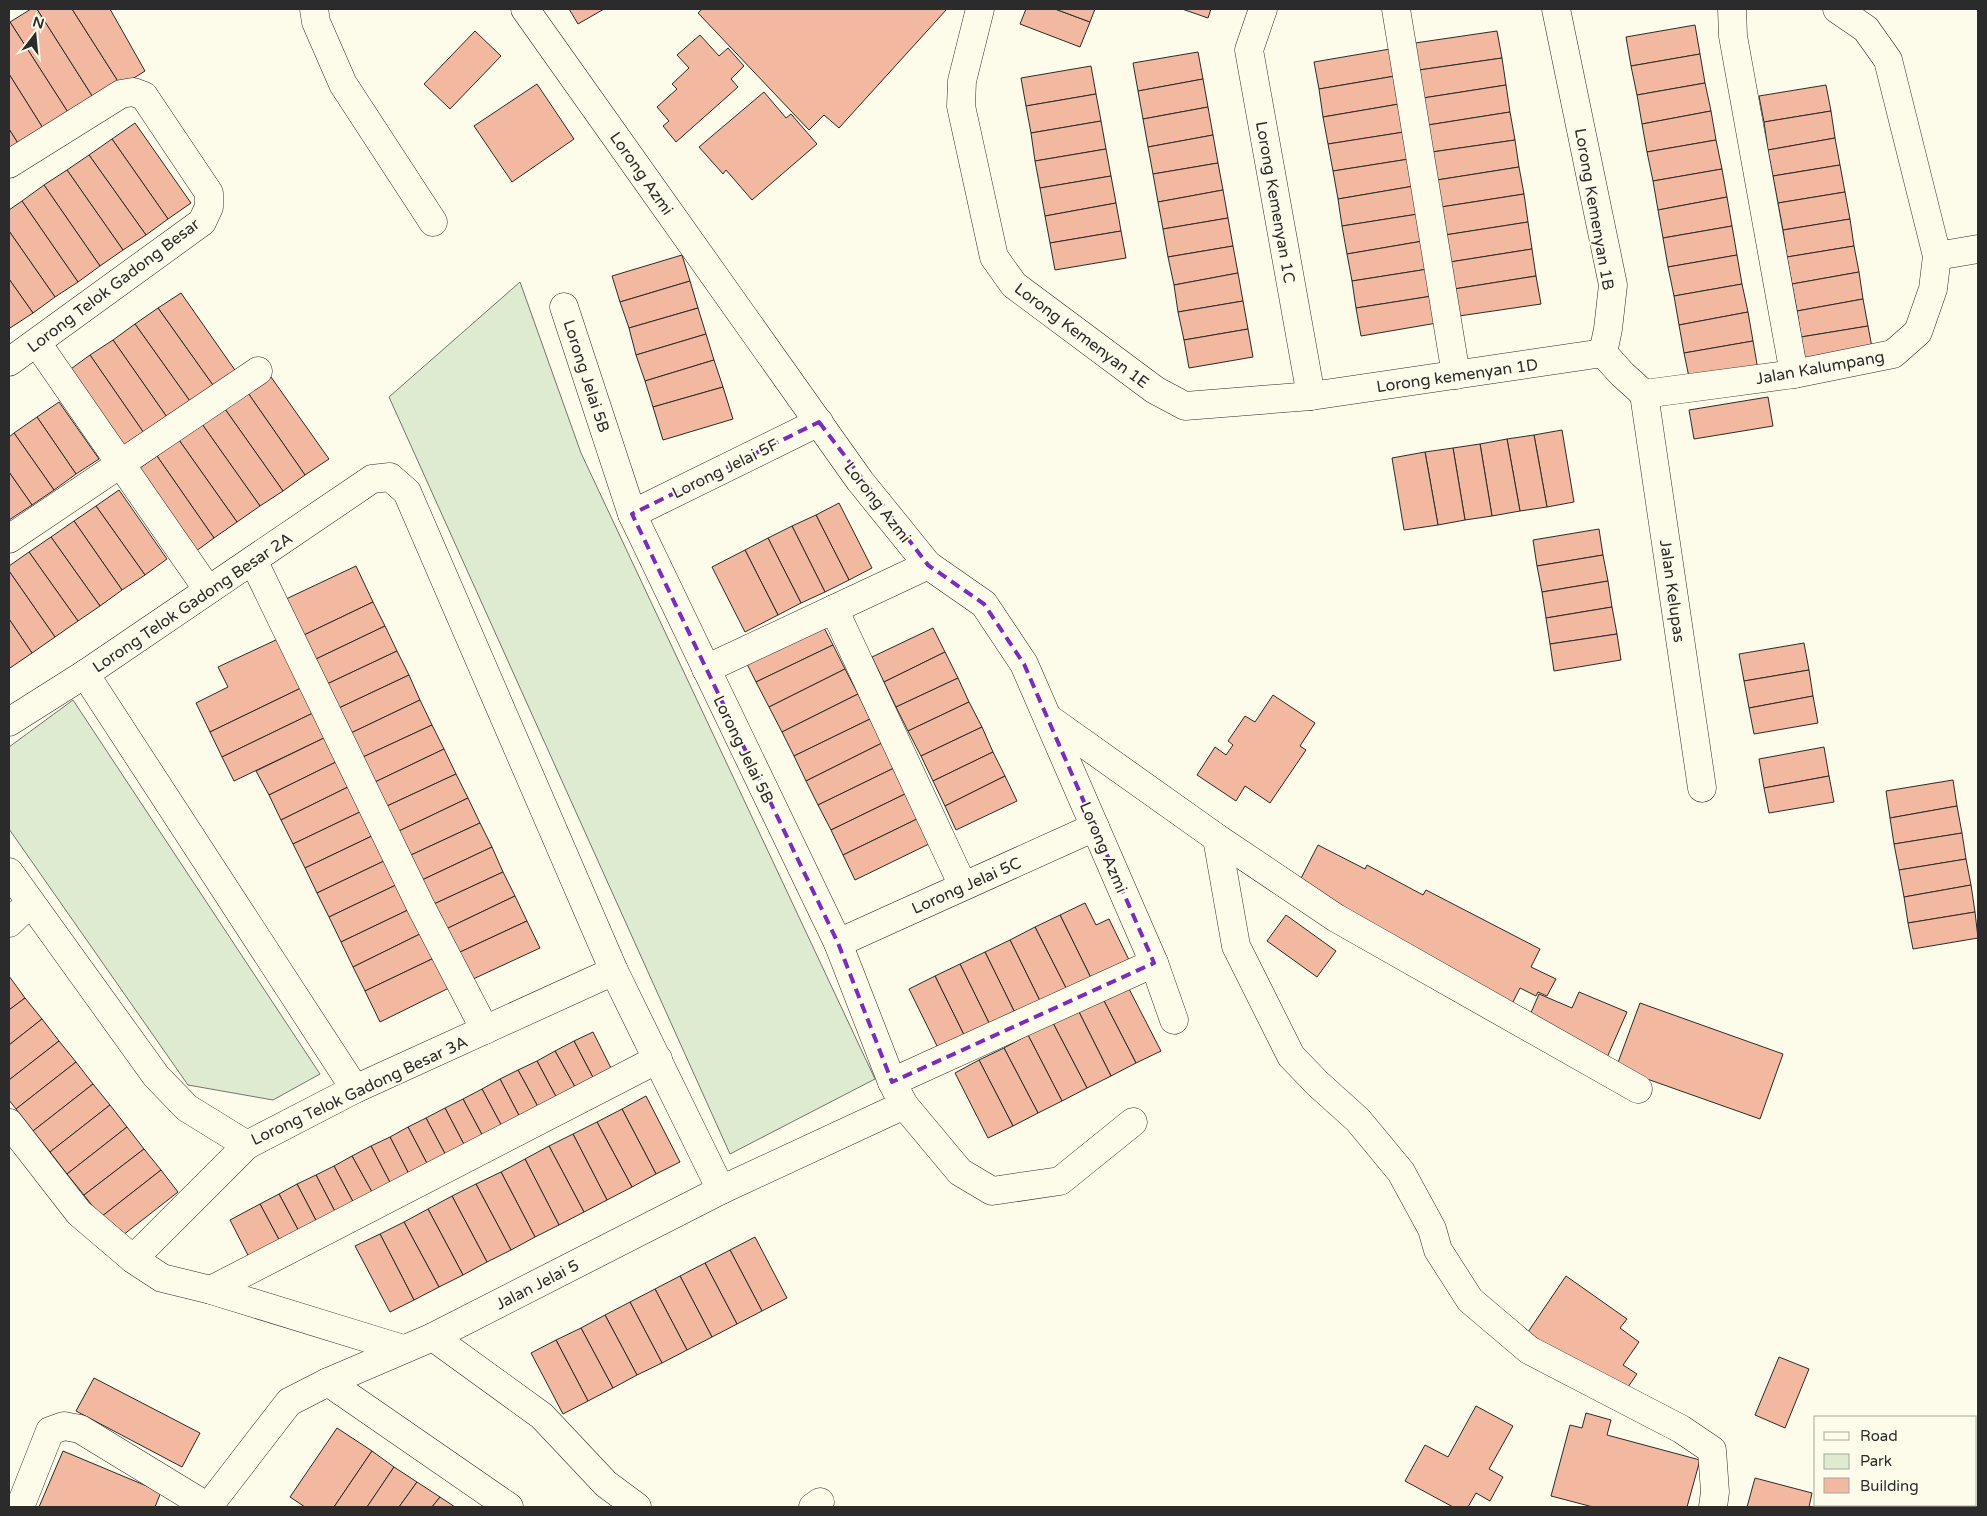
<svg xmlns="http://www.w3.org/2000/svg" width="1987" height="1516" font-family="'Varela Round',sans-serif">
<rect width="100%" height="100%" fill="#fdfbea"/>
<g fill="#deebd1" stroke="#74746e">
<path d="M520,282L581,453L875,1079L730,1154L389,397Z"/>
<path d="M73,700L320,1074L273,1100L188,1085L9,829V747Z"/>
</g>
<g fill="#f2b8a0" stroke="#2b2b2b">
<path d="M31,9H37L96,102L71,117L10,22Z"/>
<path d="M37,9H72L121,86L96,102Z"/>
<path d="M72,9H110L145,71L121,86Z"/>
<path d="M569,9H604L578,24Z"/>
<path d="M702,9H947L839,128L824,115L809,130L698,13Z"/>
<path d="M1026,9H1055L1090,22L1080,47L1020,24Z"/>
<path d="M1055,9H1095L1090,22Z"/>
<path d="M1182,9H1211L1208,18Z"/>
<path d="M10,22L71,117L46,133L9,74V23Z"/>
<path d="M1695,25L1700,54L1631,66L1626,37Z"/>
<path d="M475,31L501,56L450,109L424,84Z"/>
<path d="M1497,31L1502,58L1419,70L1415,43Z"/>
<path d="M700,35L719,56L728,48L744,66L731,79L738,87L676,142L663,126L669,121L657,107L677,89L672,84L689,68L677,55Z"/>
<path d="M1390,49L1395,76L1319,89L1314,62Z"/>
<path d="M1198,52L1203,79L1138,91L1133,63Z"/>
<path d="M1700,54L1705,83L1637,95L1631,66Z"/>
<path d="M1502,58L1506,85L1423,98L1419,70Z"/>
<path d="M1091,66L1096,94L1026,106L1021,78Z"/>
<path d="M9,74L46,133L21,148L9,129Z"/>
<path d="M1395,76L1399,104L1323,117L1319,89Z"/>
<path d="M1203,79L1208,107L1143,119L1138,91Z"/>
<path d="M1705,83L1711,111L1642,124L1637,95Z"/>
<path d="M537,84L574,139L512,182L474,126Z"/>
<path d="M1506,85L1510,112L1428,125L1423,98Z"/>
<path d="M1826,85L1831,111L1764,122L1759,96Z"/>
<path d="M764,92L786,118L791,114L817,144L752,200L726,170L723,174L699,147Z"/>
<path d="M1096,94L1101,121L1031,133L1026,106Z"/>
<path d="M1399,104L1404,132L1328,144L1323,117Z"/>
<path d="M1208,107L1213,135L1148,147L1143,119Z"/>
<path d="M1711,111L1716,140L1647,152L1642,124Z"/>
<path d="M1831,111L1835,138L1768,150L1764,122Z"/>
<path d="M1510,112L1515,140L1432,152L1428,125Z"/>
<path d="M1101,121L1106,149L1035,161L1031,133Z"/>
<path d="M135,123L191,203L168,219L112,139Z"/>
<path d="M9,129L21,148L9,156Z"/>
<path d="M1404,132L1409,159L1333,171L1328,144Z"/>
<path d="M1213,135L1218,163L1153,174L1148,147Z"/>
<path d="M1835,138L1840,165L1773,176L1768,150Z"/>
<path d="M112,139L168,219L146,235L89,155Z"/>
<path d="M1515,140L1519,167L1437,180L1432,152Z"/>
<path d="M1716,140L1722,169L1653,181L1647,152Z"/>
<path d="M1106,149L1111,176L1040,188L1035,161Z"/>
<path d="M89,155L146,235L123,250L67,170Z"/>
<path d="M1409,159L1414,186L1338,199L1333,171Z"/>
<path d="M1218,163L1223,190L1158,202L1153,174Z"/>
<path d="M1840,165L1845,192L1778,203L1773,176Z"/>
<path d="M1519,167L1524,194L1441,207L1437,180Z"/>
<path d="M1722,169L1727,197L1658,210L1653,181Z"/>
<path d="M67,170L123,250L100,266L44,185Z"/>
<path d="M1111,176L1116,203L1045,216L1040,188Z"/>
<path d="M44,185L100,266L78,282L22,201Z"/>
<path d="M1414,186L1418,214L1342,226L1338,199Z"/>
<path d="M1223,190L1228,218L1163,229L1158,202Z"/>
<path d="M1845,192L1850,219L1783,230L1778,203Z"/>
<path d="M1524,194L1528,222L1445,235L1441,207Z"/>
<path d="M1727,197L1732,226L1663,238L1658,210Z"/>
<path d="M22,201L78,282L55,297L9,231V210Z"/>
<path d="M1116,203L1121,231L1050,243L1045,216Z"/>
<path d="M1418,214L1423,241L1347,254L1342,226Z"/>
<path d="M1228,218L1233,246L1168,257L1163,229Z"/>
<path d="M1850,219L1854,246L1787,257L1783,230Z"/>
<path d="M1528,222L1532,249L1450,262L1445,235Z"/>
<path d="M1732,226L1737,255L1668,267L1663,238Z"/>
<path d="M9,231L55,297L33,313L9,279Z"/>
<path d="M1121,231L1126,258L1055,270L1050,243Z"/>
<path d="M1423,241L1428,269L1352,281L1347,254Z"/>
<path d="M1233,246L1238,273L1174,285L1168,257Z"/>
<path d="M1854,246L1859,272L1792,284L1787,257Z"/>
<path d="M1532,249L1536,276L1454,289L1450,262Z"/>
<path d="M682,255L690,281L620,302L612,276Z"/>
<path d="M1737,255L1742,284L1674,296L1668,267Z"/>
<path d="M1428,269L1432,296L1356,308L1352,281Z"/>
<path d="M1859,272L1863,299L1797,311L1792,284Z"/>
<path d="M1238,273L1243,301L1178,312L1174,285Z"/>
<path d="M1536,276L1541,304L1459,316L1454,289Z"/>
<path d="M9,279L33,313L10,328L9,326Z"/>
<path d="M690,281L698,308L629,328L620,302Z"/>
<path d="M1742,284L1748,312L1679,325L1674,296Z"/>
<path d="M181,293L237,373L215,388L158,308Z"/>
<path d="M1432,296L1437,323L1361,336L1356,308Z"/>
<path d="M1863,299L1868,326L1801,337L1797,311Z"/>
<path d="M1243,301L1248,329L1184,340L1178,312Z"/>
<path d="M158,308L215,388L192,404L135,324Z"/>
<path d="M698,308L706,334L636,355L629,328Z"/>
<path d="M1748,312L1753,341L1684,353L1679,325Z"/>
<path d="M135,324L192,404L169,420L113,340Z"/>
<path d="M1868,326L1873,353L1806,364L1801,337Z"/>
<path d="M1248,329L1253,357L1189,368L1184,340Z"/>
<path d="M706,334L714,360L645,381L636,355Z"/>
<path d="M113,340L169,420L146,436L90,355Z"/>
<path d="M1753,341L1758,370L1690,382L1684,353Z"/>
<path d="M90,355L146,436L124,451L68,371Z"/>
<path d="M714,360L723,387L653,407L645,381Z"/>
<path d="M271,377L329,459L305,475L248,393Z"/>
<path d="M723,387L733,419L663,440L653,407Z"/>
<path d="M248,393L305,475L283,491L225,409Z"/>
<path d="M1768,397L1773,426L1694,439L1689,410Z"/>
<path d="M59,402L99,459L76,474L37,417Z"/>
<path d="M225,409L283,491L260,506L202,424Z"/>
<path d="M37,417L76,474L54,490L14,433Z"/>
<path d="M202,424L260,506L237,522L179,440Z"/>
<path d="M1562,430L1574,502L1547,507L1534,435Z"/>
<path d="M14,433L54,490L32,505L9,472V437Z"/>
<path d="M1534,435L1547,507L1520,511L1507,439Z"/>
<path d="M1507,439L1520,511L1492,516L1480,444Z"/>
<path d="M179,440L237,522L214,538L157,456Z"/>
<path d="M1480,444L1492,516L1465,520L1453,448Z"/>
<path d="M1453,448L1465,520L1438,525L1425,452Z"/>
<path d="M1425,452L1438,525L1404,530L1392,458Z"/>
<path d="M157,456L214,538L192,554L134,472Z"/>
<path d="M9,472L32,505L9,520Z"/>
<path d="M119,490L167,559L145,575L96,506Z"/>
<path d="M839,503L872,568L849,580L816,515Z"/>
<path d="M96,506L145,575L122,590L74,521Z"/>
<path d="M816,515L849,580L825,592L792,526Z"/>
<path d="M74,521L122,590L100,606L51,537Z"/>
<path d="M792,526L825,592L801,603L768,538Z"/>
<path d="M1599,529L1603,555L1537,566L1533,540Z"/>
<path d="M51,537L100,606L78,621L29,552Z"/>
<path d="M768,538L801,603L778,615L745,550Z"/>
<path d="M745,550L778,615L745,632L712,567Z"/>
<path d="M29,552L78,621L55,637L9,571V566Z"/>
<path d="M1603,555L1608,581L1542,592L1537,566Z"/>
<path d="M356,566L373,602L304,635L286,599Z"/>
<path d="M9,571L55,637L32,653L9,619Z"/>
<path d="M1608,581L1612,607L1546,618L1542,592Z"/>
<path d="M373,602L385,626L316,659L304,635Z"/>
<path d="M1612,607L1617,634L1550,644L1546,618Z"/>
<path d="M9,619L32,653L10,668L9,667Z"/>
<path d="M820,620L833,645L756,682L744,658Z"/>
<path d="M385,626L397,651L327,684L316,659Z"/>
<path d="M933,628L945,652L884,682L872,657Z"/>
<path d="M1617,634L1621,660L1554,671L1550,644Z"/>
<path d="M278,639L301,688L210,732L196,703L228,687L218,667Z"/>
<path d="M1804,643L1809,670L1744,681L1739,654Z"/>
<path d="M833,645L845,669L769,707L756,682Z"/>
<path d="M397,651L409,675L339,708L327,684Z"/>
<path d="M945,652L958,678L896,707L884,682Z"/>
<path d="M845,669L858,694L782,732L769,707Z"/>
<path d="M1809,670L1813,696L1749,708L1744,681Z"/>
<path d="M409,675L420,700L351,733L339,708Z"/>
<path d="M958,678L969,702L908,731L896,707Z"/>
<path d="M301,688L313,713L222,757L210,732Z"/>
<path d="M858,694L870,719L794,756L782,732Z"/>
<path d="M1273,695L1315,723L1300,746L1306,750L1270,803L1245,786L1236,801L1197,775L1215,747L1226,755L1233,745L1228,741L1245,716L1255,722Z"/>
<path d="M1813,696L1818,723L1754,734L1749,708Z"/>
<path d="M420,700L432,725L363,757L351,733Z"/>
<path d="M969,702L982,727L921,756L908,731Z"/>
<path d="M313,713L326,737L234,781L222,757Z"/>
<path d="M870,719L882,743L806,781L794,756Z"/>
<path d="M432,725L444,749L375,782L363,757Z"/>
<path d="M982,727L993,752L933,781L921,756Z"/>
<path d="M326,737L338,761L269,795L256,771Z"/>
<path d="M882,743L894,768L818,805L806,781Z"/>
<path d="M1824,747L1829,776L1764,788L1759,759Z"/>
<path d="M444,749L456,774L387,806L375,782Z"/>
<path d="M993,752L1005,776L945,806L933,781Z"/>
<path d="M338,761L350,786L281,820L269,795Z"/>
<path d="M894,768L907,793L831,830L818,805Z"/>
<path d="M456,774L468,798L399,831L387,806Z"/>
<path d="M1005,776L1017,801L956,830L945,806Z"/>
<path d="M1829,776L1834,802L1769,813L1764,788Z"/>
<path d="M1953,780L1957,806L1890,818L1886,791Z"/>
<path d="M350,786L362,811L293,844L281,820Z"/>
<path d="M907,793L919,818L843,855L831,830Z"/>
<path d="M468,798L480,823L411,855L399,831Z"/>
<path d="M1957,806L1962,833L1894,844L1890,818Z"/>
<path d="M362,811L374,835L305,868L293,844Z"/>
<path d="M919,818L931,843L855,880L843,855Z"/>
<path d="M480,823L492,847L422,880L411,855Z"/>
<path d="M1962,833L1966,859L1899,870L1894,844Z"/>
<path d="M374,835L386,860L317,893L305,868Z"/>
<path d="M1318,845L1365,869L1367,865L1423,895L1426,890L1540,949L1531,967L1556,979L1547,996L1538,992L1536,996L1520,988L1508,1012L1293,894Z"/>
<path d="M492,847L503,872L434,904L422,880Z"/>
<path d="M1966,859L1971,885L1904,897L1899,870Z"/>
<path d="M386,860L398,884L329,917L317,893Z"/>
<path d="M503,872L515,896L446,929L434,904Z"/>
<path d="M398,884L410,909L341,942L329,917Z"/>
<path d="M1971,885L1975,912L1908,923L1904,897Z"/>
<path d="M515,896L527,921L458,953L446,929Z"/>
<path d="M1085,903L1096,925L1109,919L1129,960L1091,978L1060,915Z"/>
<path d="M410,909L422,933L353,967L341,942Z"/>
<path d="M1975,912L1978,938L1913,949L1908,923Z"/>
<path d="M1060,915L1091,978L1067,990L1035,927Z"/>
<path d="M1286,915L1336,951L1317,977L1267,941Z"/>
<path d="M527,921L540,948L471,980L458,953Z"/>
<path d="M1035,927L1067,990L1041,1003L1010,940Z"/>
<path d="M422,933L434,958L365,991L353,967Z"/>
<path d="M1010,940L1041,1003L1016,1015L985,952Z"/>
<path d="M985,952L1016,1015L991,1027L960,964Z"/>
<path d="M434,958L449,988L380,1022L365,991Z"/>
<path d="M960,964L991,1027L966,1039L935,976Z"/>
<path d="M9,976L25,998L9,1010Z"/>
<path d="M935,976L966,1039L940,1052L909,989Z"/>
<path d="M1127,985L1161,1051L1136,1063L1102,997Z"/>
<path d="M1579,992L1627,1012L1602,1069L1524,1029L1539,994L1572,1008Z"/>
<path d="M1102,997L1136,1063L1111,1076L1078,1010Z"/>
<path d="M25,998L42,1019L9,1045V1010Z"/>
<path d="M1640,1003L1783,1054L1760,1119L1616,1068Z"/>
<path d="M1078,1010L1111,1076L1087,1088L1053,1023Z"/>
<path d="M42,1019L59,1041L9,1080V1045Z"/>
<path d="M1053,1023L1087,1088L1062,1101L1028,1035Z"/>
<path d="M593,1032L616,1078L598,1087L574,1041Z"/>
<path d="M1028,1035L1062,1101L1038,1113L1004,1048Z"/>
<path d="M59,1041L76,1062L16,1109L9,1100V1080Z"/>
<path d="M574,1041L598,1087L580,1096L555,1051Z"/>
<path d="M1004,1048L1038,1113L1013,1126L979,1060Z"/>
<path d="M555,1051L580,1096L561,1106L537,1061Z"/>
<path d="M979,1060L1013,1126L988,1138L955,1073Z"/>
<path d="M537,1061L561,1106L543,1116L518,1070Z"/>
<path d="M76,1062L93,1084L33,1131L16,1109Z"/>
<path d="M518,1070L543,1116L524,1125L500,1079Z"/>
<path d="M500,1079L524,1125L506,1134L482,1089Z"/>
<path d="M93,1084L110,1105L50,1152L33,1131Z"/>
<path d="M482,1089L506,1134L487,1144L463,1099Z"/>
<path d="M646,1096L680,1162L656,1174L622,1109Z"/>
<path d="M463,1099L487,1144L469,1154L445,1108Z"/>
<path d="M110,1105L127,1127L67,1174L50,1152Z"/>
<path d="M445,1108L469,1154L450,1163L426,1118Z"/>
<path d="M622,1109L656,1174L632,1187L597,1122Z"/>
<path d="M426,1118L450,1163L432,1173L408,1127Z"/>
<path d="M597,1122L632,1187L607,1200L573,1134Z"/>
<path d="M127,1127L144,1149L84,1195L67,1174Z"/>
<path d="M408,1127L432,1173L413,1182L390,1137Z"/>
<path d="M573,1134L607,1200L584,1212L549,1146Z"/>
<path d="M390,1137L413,1182L395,1192L371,1146Z"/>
<path d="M371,1146L395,1192L377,1201L352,1156Z"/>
<path d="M549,1146L584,1212L559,1225L525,1159Z"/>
<path d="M144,1149L161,1170L101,1217L84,1195Z"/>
<path d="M352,1156L377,1201L358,1211L334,1166Z"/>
<path d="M525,1159L559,1225L535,1237L501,1172Z"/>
<path d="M334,1166L358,1211L340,1221L316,1175Z"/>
<path d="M161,1170L178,1192L118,1239L101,1217Z"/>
<path d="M501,1172L535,1237L511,1250L476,1184Z"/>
<path d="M316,1175L340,1221L321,1230L297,1184Z"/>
<path d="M297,1184L321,1230L303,1239L279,1194Z"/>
<path d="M476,1184L511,1250L487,1262L452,1196Z"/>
<path d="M279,1194L303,1239L284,1249L260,1204Z"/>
<path d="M452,1196L487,1262L463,1275L428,1209Z"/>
<path d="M260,1204L284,1249L253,1265L230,1220Z"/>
<path d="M428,1209L463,1275L439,1287L404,1222Z"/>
<path d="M404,1222L439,1287L414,1300L380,1234Z"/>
<path d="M380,1234L414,1300L390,1312L355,1246Z"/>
<path d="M755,1237L787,1298L762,1311L730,1250Z"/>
<path d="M730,1250L762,1311L737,1324L705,1263Z"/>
<path d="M705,1263L737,1324L712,1337L680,1276Z"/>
<path d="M680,1276L712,1337L687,1350L655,1289Z"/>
<path d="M1566,1276L1627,1319L1620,1328L1639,1342L1623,1365L1637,1374L1621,1397L1528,1332Z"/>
<path d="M655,1289L687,1350L662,1363L630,1302Z"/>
<path d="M630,1302L662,1363L637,1375L605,1315Z"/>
<path d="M605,1315L637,1375L613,1388L581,1328Z"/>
<path d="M581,1328L613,1388L588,1401L556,1340Z"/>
<path d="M556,1340L588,1401L563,1414L531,1353Z"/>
<path d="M1779,1357L1809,1369L1785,1428L1755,1415Z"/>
<path d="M94,1378L200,1433L182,1467L76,1411Z"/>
<path d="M1476,1406L1513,1426L1489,1469L1503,1477L1490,1501L1476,1493L1468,1507H1453L1405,1481L1425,1445L1448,1457Z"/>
<path d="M1586,1413L1611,1420L1607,1435L1700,1460L1687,1507H1593L1551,1496L1570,1425L1582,1428Z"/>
<path d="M337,1428L372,1451L334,1507H305L290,1497Z"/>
<path d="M63,1451L161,1492L155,1507H39Z"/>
<path d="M372,1451L394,1467L367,1507H334Z"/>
<path d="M394,1467L417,1482L399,1507H367Z"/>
<path d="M1755,1478L1812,1493L1809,1507H1747Z"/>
<path d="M417,1482L440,1497L432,1507H399Z"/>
<path d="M440,1497L455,1507H432Z"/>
<path d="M1836,1505H1880L1879,1507H1835Z"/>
</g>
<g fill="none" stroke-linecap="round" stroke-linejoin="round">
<g stroke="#2b2b2b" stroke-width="29">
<g id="minor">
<path d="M314,9L316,22L343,84L433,222"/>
<path d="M525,9L860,481L928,565L984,604L1024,664L1154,963L1174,1020"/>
<path d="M980,9L962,81L961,106L994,257L1014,285L1155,390L1185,406L1311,396L1603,353"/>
<path d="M1263,9L1249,50L1311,396"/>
<path d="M1396,9L1456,375"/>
<path d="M1556,9L1613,285L1608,329L1603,353L1622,374L1644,394"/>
<path d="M1732,9L1733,36L1794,374"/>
<path d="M9,164L121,94L133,92L144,96L209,193V207L202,222L9,362"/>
<path d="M1937,256L1978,249"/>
<path d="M564,307L632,514L838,943L892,1082L904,1105L960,1172L992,1191L1060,1181L1133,1122"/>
<path d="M37,343L208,590"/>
<path d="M1644,394L1794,374L1893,354L1918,332L1933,289L1937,256L1888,60L1866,29L1837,9"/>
<path d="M1644,394L1702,788"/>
<path d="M632,514L819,422"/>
<path d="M9,539L258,371"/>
<path d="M253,560L421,907L485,1030"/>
<path d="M834,609L963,886"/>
<path d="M706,669L928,565"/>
<path d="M85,674L355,1089"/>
<path d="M1048,718L1217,838L1336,918L1638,1089"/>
<path d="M9,722L85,674L372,479L390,477L407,492L614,971L721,1190"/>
<path d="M1217,838L1236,946L1291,1056L1318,1084L1358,1120L1401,1172L1432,1229L1438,1250L1470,1300L1529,1350L1681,1429L1712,1450L1715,1492L1713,1507"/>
<path d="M9,872L156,1076L187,1108L247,1145L355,1089L614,971"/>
<path d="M9,923L30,903"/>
<path d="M838,943L1095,827"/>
<path d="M892,1082L1154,963"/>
<path d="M9,1123L79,1213L133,1259L162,1278L211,1290L403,1349"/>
<path d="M133,1259L247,1145"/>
<path d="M211,1290L658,1059"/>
<path d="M433,1337L542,1416L606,1484L637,1507"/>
<path d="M328,1382L509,1507"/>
<path d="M20,1507L50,1431L64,1426L80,1429L208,1507L289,1402L328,1382L433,1337L721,1190L904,1105"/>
<path d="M813,1507L820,1502"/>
</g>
</g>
<use href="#minor" stroke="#fdfbea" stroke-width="28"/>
</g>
<path fill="none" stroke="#7b2cbf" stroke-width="4" stroke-dasharray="10 6" stroke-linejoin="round" d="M819,422L928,565L984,604L1024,664L1154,963L892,1082L838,943L632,514Z"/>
<g text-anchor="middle" stroke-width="4" stroke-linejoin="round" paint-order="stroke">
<g font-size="16" fill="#2b2b2b" stroke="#fdfbea">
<text transform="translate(642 173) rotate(55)" y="6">Lorong Azmi</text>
<text transform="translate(1276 202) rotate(80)" y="6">Lorong Kemenyan 1C</text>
<text transform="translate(1595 209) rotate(80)" y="6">Lorong Kemenyan 1B</text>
<text transform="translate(113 285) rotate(-37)" y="6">Lorong Telok Gadong Besar</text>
<text transform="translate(1082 335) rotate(37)" y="6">Lorong Kemenyan 1E</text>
<text transform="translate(1820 367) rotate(-10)" y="6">Jalan Kalumpang</text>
<text transform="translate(1457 375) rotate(-8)" y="6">Lorong kemenyan 1D</text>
<text transform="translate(587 376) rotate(72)" y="6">Lorong Jelai 5B</text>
<text transform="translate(725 468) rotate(-26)" y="6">Lorong Jelai 5F</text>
<text transform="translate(878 502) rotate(52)" y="6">Lorong Azmi</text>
<text transform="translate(1673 591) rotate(82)" y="6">Jalan Kelupas</text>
<text transform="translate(192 602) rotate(-34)" y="6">Lorong Telok Gadong Besar 2A</text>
<text transform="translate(744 749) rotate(64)" y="6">Lorong Jelai 5B</text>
<text transform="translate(1104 847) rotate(67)" y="6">Lorong Azmi</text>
<text transform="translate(966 885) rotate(-24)" y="6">Lorong Jelai 5C</text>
<text transform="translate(359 1090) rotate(-25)" y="6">Lorong Telok Gadong Besar 3A</text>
<text transform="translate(537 1284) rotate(-27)" y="6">Jalan Jelai 5</text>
</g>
</g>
<rect width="1987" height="1516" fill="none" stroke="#2b2b2b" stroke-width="20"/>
<rect x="1814" y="1416" width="162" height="90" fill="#fdfbea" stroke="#a9a89e"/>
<rect x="1824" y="1432" width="25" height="8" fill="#fdfbea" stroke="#a9a89e"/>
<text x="1860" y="1441" font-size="15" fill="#2b2b2b">Road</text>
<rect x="1824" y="1454" width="25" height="15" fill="#deebd1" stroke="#a9a89e"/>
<text x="1860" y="1466" font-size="15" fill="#2b2b2b">Park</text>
<rect x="1824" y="1478" width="25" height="15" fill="#f2b8a0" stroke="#a9a89e"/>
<text x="1860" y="1491" font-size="15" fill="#2b2b2b">Building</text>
<g transform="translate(35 35) rotate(16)" stroke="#fdfbea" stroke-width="4" paint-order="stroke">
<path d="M0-4L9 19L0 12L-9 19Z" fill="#2b2b2b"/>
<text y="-8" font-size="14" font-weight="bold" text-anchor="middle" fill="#2b2b2b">N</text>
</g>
</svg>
